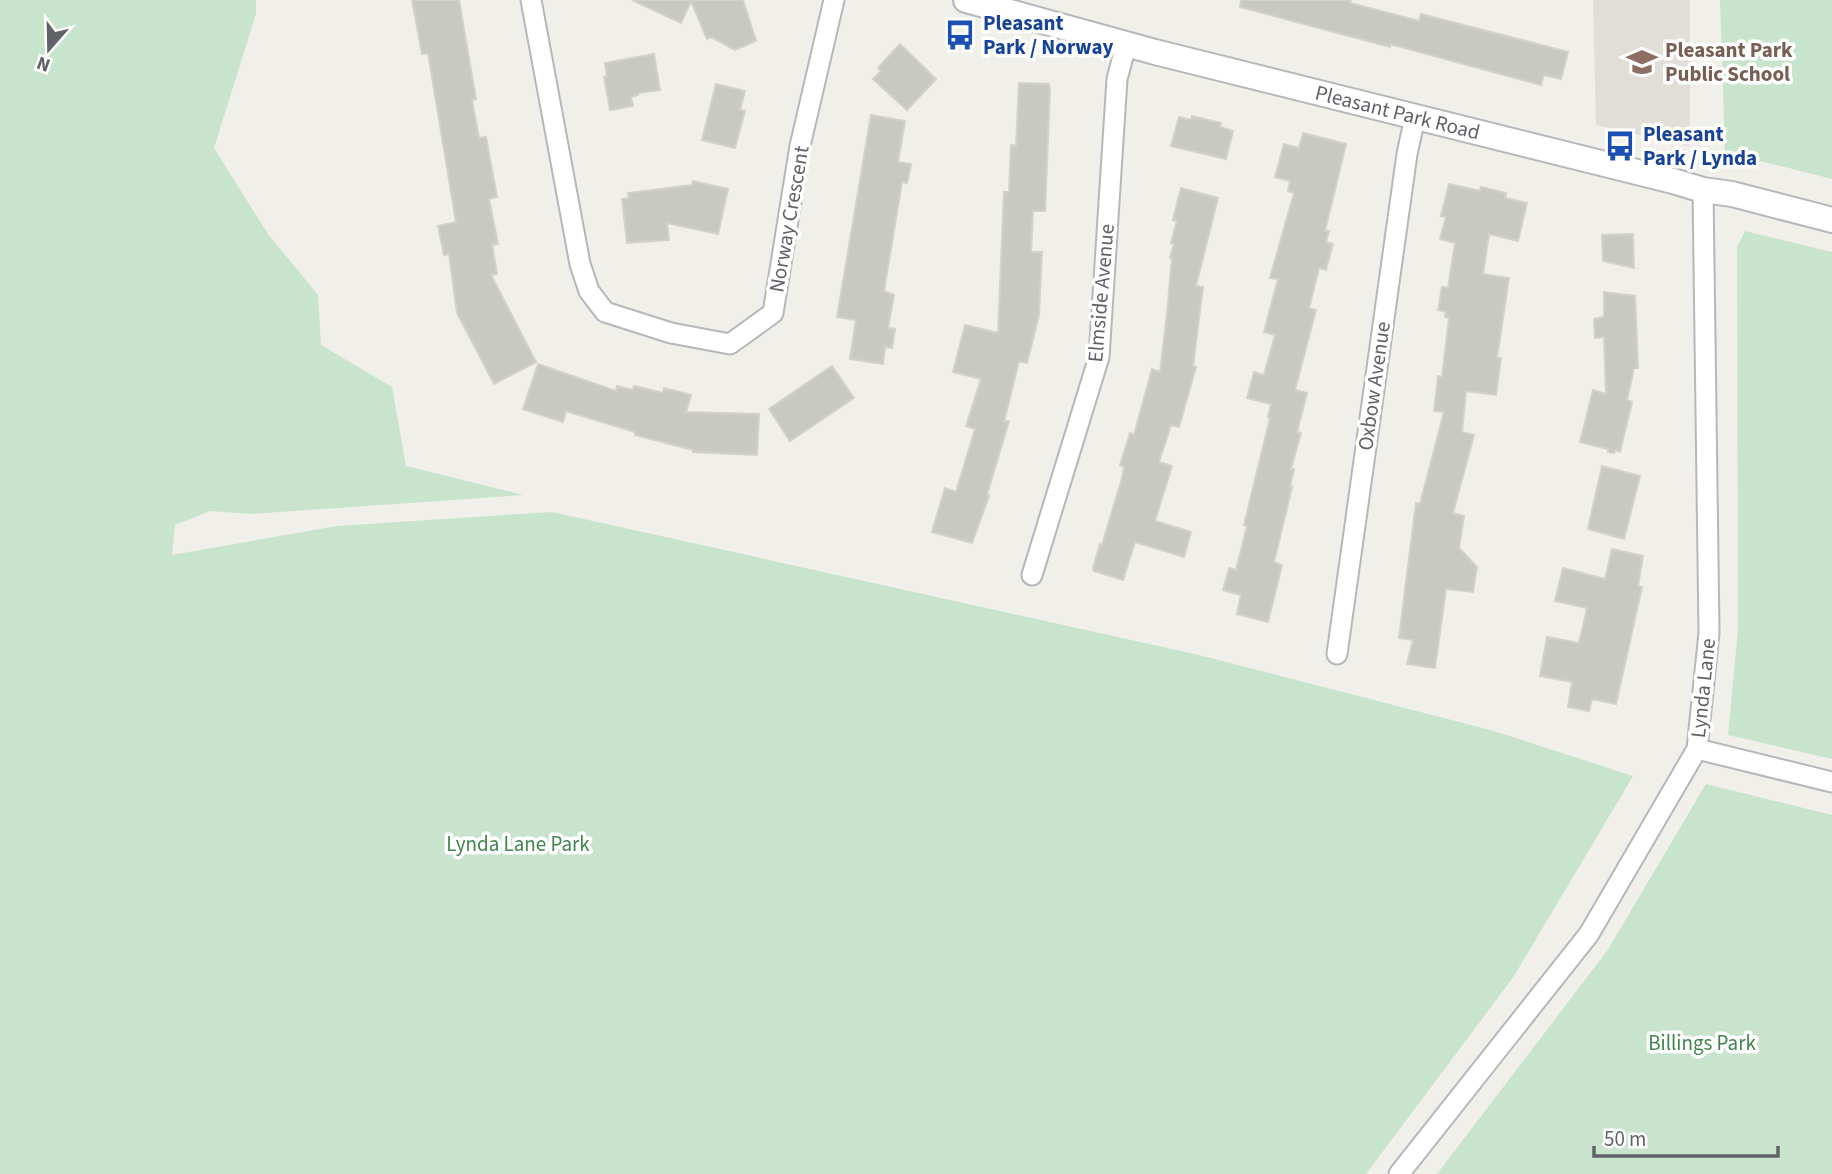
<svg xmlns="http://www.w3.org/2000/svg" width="1832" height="1174" font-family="'Source Sans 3',sans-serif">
<rect width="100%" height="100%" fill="#f0efe9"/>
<path fill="#e0ded7" d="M1593,0H1690V147L1596,125Z"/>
<g fill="#c9e4cc">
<path d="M0,0H256V14L214,148L268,234L318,295L321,345L392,387L406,466L523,495L252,514L210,511L175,525L172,555L337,526L552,512L1199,655L1494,731L1633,776L1514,976L1366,1174H0Z"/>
<path d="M1720,0H1832V179L1725,152Z"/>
<path d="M1745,231L1832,252V759L1728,735L1738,629L1737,247Z"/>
<path d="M1706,784L1832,815V1174H1437L1607,951Z"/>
</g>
<g fill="#c9c9c3" stroke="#d4d2c8" stroke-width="2">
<path d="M412,0H459L476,99L472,100L479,138L486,137L497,197L489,199L498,244L492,245L497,274L491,275L536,362L494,384L457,313L449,254L444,255L438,226L456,222L428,53L422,54Z"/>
<path d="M632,0H743L756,41L735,50L711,37L707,39L691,1L681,23Z"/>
<path d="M1241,0H1351L1350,3L1419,21L1421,14L1568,52L1561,79L1544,75L1541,85L1390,44V47L1240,7Z"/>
<path d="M900,44L936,79L907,110L873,79L881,71L878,68Z"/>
<path d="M654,54L660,90L638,93V95L631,97L633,106L610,110L604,77L607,76L605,63Z"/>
<path d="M1019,83L1049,84L1050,89L1045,211H1033L1031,252H1042L1039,315L1027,363L1019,361L1004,422L1009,421L987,495L989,496L972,543L932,532L945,488L956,492L975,429L966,426L981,379L953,372L965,325L998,333L1004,192H1009L1011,145L1016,146Z"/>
<path d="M716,84L745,91L740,110L745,111L735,148L702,140Z"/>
<path d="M871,115L905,121L898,162L911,164L907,183L902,182L884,291L894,295L888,328L895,329L892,348L885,347L883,364L850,359L856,320L837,317Z"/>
<path d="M1192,116L1221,123L1220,127L1233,131L1226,159L1171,146L1179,117L1191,120Z"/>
<path d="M1303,133L1346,144L1325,231H1329L1326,242L1333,244L1326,270L1319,268L1309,308L1316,310L1295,390L1307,393L1297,432L1301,433L1291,469H1294L1290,487H1292L1274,562L1282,565L1268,622L1237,614L1241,595L1223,590L1229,568L1236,570L1247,526L1244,525L1270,418L1268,417L1271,404L1247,398L1254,372L1264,375L1275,335L1264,332L1278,279L1270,278L1294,193L1288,191L1290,181L1275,177L1284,144L1299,148Z"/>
<path d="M693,181L728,189L718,234L667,223L669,240L627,243L622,199L629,198L628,193L692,185Z"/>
<path d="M1449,184L1480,191L1481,187L1506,193L1505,198L1527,203L1518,241L1489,234L1483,274L1509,278L1497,358H1501L1496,395L1466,391L1462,432L1474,435L1453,513L1464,516L1459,548L1477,567L1473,592L1446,589L1435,668L1407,664L1413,640L1399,638L1416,503L1420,504L1444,412L1434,411L1438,376L1442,377L1449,318L1445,317L1446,312L1438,310L1442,287L1448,288L1455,243L1440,239L1446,217L1441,216Z"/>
<path d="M1181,188L1218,198L1196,286L1203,287L1193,366L1196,367L1179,427L1171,425L1159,462L1172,466L1155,521L1191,532L1184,557L1135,542L1123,580L1094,571L1093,568L1100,544L1102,545L1122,478L1124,467L1120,465L1130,433L1134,435L1152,369L1160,372L1167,313L1172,258H1170L1174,244L1171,243L1177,221L1173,220Z"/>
<path d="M1633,234L1634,268L1603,261L1602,235Z"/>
<path d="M1604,292L1635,296L1638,368H1634L1627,400L1632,402L1620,452L1615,450L1614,453L1608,452V449L1580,442L1593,390L1606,394L1604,337L1595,338L1594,319L1604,317Z"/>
<path d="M538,364L616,391L617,386L633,390L634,386L663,393L664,388L691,395L686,412L759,414L757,455L693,452V450L635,435V432L566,411L563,422L523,409Z"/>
<path d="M832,366L854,398L790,441L769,409Z"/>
<path d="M1602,466L1640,476L1624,539L1588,529Z"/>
<path d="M1612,549L1643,556L1638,586L1642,587L1616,704L1592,699L1589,711L1568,707L1572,682L1540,676L1547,637L1579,643L1587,608L1555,601L1563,568L1605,579Z"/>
</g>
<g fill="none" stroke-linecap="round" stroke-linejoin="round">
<g stroke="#b6b7bb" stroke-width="23">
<g id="minor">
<path d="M531,0L580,264L589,291L605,312L671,333L730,344L773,313L800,146L834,0"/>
<path d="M1032,575L1099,357L1117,79L1126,45"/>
<path d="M1337,654L1407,154L1415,117"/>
<path d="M1697,749L1832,782"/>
<path d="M1399,1174L1589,934L1697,749L1709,633L1703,190"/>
</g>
</g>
<g stroke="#b6b7bb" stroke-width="28">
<g id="tertiary">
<path id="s1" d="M966,0L1155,52L1673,181L1703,190L1732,194L1832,220"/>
</g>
</g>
<use href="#minor" stroke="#fff" stroke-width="19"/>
<use href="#tertiary" stroke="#fff" stroke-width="24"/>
</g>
<defs>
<g id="bus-bare" transform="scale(2.415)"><path d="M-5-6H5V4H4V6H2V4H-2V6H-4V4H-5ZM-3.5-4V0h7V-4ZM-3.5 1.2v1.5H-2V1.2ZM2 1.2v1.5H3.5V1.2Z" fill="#1a4fb4" stroke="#fff" stroke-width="2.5" paint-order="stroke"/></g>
<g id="school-bare" transform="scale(2.415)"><path d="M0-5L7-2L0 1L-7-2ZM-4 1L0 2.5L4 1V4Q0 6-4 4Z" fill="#8d6e63" stroke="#fff" stroke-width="2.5" paint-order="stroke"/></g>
</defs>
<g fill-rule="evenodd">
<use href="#bus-bare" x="960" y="35"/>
<use href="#school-bare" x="1642" y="62"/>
<use href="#bus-bare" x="1620" y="146"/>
</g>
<g text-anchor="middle" stroke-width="7" stroke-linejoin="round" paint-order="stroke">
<g font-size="21" font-weight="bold" fill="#164399" stroke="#fff" text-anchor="start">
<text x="983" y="30">Pleasant<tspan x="983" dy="24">Park / Norway</tspan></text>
<text x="1643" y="141">Pleasant<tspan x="1643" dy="24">Park / Lynda</tspan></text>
</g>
<g font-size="21" font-weight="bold" fill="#785e54" stroke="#fff" text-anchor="start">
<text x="1665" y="57">Pleasant Park<tspan x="1665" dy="24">Public School</tspan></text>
</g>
<g font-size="21" fill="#606267" stroke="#fff">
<text dy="7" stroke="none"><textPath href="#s1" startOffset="446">Pleasant Park Road</textPath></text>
<text transform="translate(789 219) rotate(-80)" y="7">Norway Crescent</text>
<text transform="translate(1101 293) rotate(-85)" y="7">Elmside Avenue</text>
<text transform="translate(1374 386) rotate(-82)" y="7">Oxbow Avenue</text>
<text transform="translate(1703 688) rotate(-84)" y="7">Lynda Lane</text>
</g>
<g font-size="21" fill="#42844d" stroke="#fff">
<text x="518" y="851">Lynda Lane Park</text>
<text x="1702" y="1050">Billings Park</text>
</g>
</g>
<g transform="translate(49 49) rotate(200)" stroke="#ffffff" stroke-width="5" paint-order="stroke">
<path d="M0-5L12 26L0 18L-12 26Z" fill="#606267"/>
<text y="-10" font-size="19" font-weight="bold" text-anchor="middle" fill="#606267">N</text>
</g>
<path d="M1594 1146v10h184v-10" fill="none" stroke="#606267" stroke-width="3.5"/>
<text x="1604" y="1146" font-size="21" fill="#606267" stroke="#ffffff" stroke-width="5" paint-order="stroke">50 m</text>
</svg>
